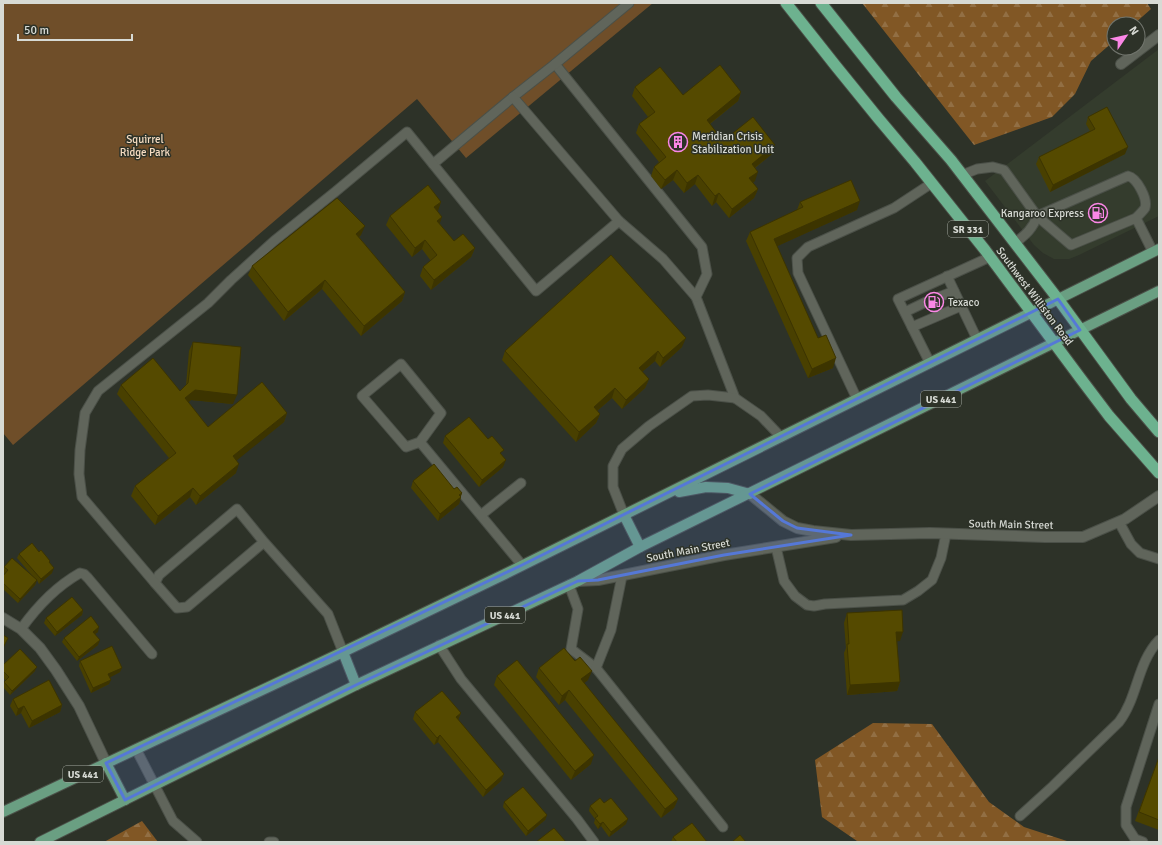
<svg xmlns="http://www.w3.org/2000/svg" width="1162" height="845" font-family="Signika,sans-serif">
<defs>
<pattern id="forest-firs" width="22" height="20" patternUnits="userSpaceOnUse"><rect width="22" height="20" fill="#815725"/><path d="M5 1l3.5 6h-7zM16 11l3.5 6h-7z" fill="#926f44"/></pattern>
</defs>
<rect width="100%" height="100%" fill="#2d3228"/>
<path fill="#343c2d" d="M1159,49V216L1079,255L1069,259H1054L1043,253L1034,245L985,181Z"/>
<g fill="url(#forest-firs)">
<path d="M862,3H1147L1151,9L1134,24H1114V41L1091,61L1075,94L1052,117L974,145Z"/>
<path d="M873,723L932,724L989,802L1024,827L1070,842H859L857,841L822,817L815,760Z"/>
<path d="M142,821L158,842H104Z"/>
</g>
<path fill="#6f4e29" d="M3,3H653L466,158L417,99L13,445L3,433Z"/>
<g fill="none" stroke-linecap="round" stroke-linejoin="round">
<g stroke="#4b5048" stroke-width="11">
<g id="service">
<path d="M555,64L702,247L707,274L696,297L735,398L761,416L781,437"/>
<path d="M433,164L513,97L555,64L629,3"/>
<path d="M962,175L977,169L993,167L1004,170L1037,216C1033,229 1025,235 1015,243"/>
<path d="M1136,218L1071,245L1037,216L1128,176C1137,178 1148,199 1145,208C1143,211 1139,215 1136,218L1153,252"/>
<path d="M619,221L663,259L696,297"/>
<path d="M947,276L977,339"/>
<path d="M939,297L954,291"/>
<path d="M905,312L926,302"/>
<path d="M912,327L961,306"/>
<path d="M930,363L898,299L990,257"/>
<path d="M857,399L798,273L797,258L808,247L894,208L932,183"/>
<path d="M420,442L441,413L401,364L362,396L406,447L420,442L522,565"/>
<path d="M481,515L521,483"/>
<path d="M624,515L613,487V466L622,449L649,426L692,396L708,395L735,398"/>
<path d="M1119,522L1131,544L1140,553L1159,559"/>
<path d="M264,542L237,509L159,575L155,583L177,608L187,607L264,542L328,614L343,652"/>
<path d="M776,547L784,581L795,596L807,605L814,606L825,604L903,600L918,591L932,580L941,558L946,534"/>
<path d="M155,583L82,497L79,474L80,450L85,413L98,391L208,303L231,280L274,241L335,192L407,132L536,291L619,221L513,97"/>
<path d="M569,585L578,609L571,649L596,668L723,827"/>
<path d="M21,629C36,608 57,586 80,573L84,574L88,578L152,654"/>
<path d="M439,645L461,679L577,819L594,842"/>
<path d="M596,668L611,630L622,576"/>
<path d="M136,749L173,821L197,842"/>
<path d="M1020,816L1053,786L1119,722C1138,697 1137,663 1159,640"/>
<path d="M269,842H274"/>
<path d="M1143,842L1135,839L1126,825V807L1159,704"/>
</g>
</g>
<g stroke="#4b5048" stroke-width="12">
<g id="minor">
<path d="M1121,64L1159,35"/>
<path d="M750,494L783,521L797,528L813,531L851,535L930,533L1045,537H1083L1125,519L1159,496"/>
<path d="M578,581L598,580L724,555L836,537"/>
<path d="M3,618L21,629L40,648L56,670L79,706L106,763"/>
</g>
</g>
<g stroke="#4b5048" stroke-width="12">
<g id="primary">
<path d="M679,492L706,487L728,488L750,494"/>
<path d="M624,515L640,547"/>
<path d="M343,652L356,685"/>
<path d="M106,763L125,800"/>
<path d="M3,812L164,736L343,652L505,574L1159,249"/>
<path d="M40,842L356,685L578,581L640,547L1159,291"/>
</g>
</g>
<g stroke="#4b5048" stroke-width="13">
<g id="trunk">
<path d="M786,3L835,65L878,118L915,162L985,250L1081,379L1109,416L1159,473"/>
<path d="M821,3L896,97L951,160L1058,299L1131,399L1159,432"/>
</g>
</g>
<use href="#service" stroke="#60655b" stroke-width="9"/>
<use href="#minor" stroke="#60655b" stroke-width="10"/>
<use href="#primary" stroke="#6a9f82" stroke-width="10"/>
<use href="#trunk" stroke="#6db28f" stroke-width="11"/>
</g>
<g fill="#494000">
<path d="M635,87L683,95L741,92L738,101L710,124L723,141L775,145L772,154L755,168V181L753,182L758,189L754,198L729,218L716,202L712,206L695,184L684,193L673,180L661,189L651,176L654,167L659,162L636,133L639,124L648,117L632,96Z"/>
<path d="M1088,117L1125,154L1050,192L1036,164L1039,157L1090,131L1086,124Z"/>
<path d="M441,202L437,211L440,224L454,241L475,248L471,257L431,290L420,276L423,267L431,261L422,249L412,257L386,225L390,216Z"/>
<path d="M800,202L857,210L777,246L818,338L833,368L808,378L746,241L750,232L797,210Z"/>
<path d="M361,235L359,237L405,292L402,301L361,336L322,289L284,321L248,275L252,266Z"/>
<path d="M193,342L233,404L191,400L188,402L208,427L287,413L284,422L236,460V473L196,505L190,497L155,525L131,496L135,486L169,458L117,394L121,385L180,391L186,385L189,351Z"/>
<path d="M682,347L660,367L655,361L642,372L649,379L645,388L622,409L612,398L597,411L600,414L596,423L576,442L502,360L505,351Z"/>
<path d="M445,436L488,439L502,455L503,467L479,487L443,443Z"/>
<path d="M413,481L454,489L462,493L461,496V497L459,504L438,521L411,488Z"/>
<path d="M39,552L50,561L49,563L52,573L39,584L37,580L35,585L18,603L3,589V576L5,574L3,572V570L4,567L36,580L17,558L19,554Z"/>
<path d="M83,610L82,615L55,636L44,623L46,618Z"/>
<path d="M847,613L900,641H897L900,682L897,691L847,695L844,653L846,648L844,623Z"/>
<path d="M98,632L95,634L98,645L77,661L62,642L64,638Z"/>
<path d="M80,661L120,672L110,677L109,684L91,693L79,666Z"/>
<path d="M3,665L35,671L10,695L3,687V684L5,680L3,677Z"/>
<path d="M539,668L588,680L584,683L678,799L674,808L661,818L565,700L559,705L536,677Z"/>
<path d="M497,676L591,764L571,780L494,685Z"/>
<path d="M13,699L62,705L60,712L29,728L21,713L16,716L10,706Z"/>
<path d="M415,712L461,713L458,720L504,774L501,781L483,797L438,742L434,745L413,719Z"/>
<path d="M1159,757V830L1135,821Z"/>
<path d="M504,802L547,815L545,820L526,836L503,807Z"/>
<path d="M604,803L626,824L609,837L601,826L598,829L594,823L595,819L589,811L590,806Z"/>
<path d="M673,837L707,842H671Z"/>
</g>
<g fill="#3c3400">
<path d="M741,92L738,101L703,129L707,120Z"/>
<path d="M775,145L772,154L748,173L752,164Z"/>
<path d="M1128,147L1125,154L1050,192L1053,185Z"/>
<path d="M677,170L673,180L661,189L665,180Z"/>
<path d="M758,172L755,181L746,188L749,178Z"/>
<path d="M698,175L695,184L684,193L687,183Z"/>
<path d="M758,189L754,198L729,218L732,209Z"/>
<path d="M719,193L716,202L712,206L715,196Z"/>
<path d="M860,201L857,210L771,249L774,239Z"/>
<path d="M441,202L438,211L431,217L434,207Z"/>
<path d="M442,217L439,226L437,221Z"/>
<path d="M365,226L361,235L353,243L356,234Z"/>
<path d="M425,240L422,249L412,257L415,248Z"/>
<path d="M475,248L471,257L431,290L434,280Z"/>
<path d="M325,280L322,289L284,321L288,312Z"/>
<path d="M405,292L402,301L361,336L364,326Z"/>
<path d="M686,338L682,347L660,367L663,358Z"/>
<path d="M658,351L655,361L636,377L639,368Z"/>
<path d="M836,358L833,368L808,378L812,369Z"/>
<path d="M649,379L645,388L622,409L626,400Z"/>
<path d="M615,388L612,398L591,416L594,407Z"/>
<path d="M195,390L237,395L233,404L191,400L182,408L185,398Z"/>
<path d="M287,413L284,422L230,466L233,456Z"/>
<path d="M600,414L596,423L576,442L579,432Z"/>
<path d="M506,460L503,467L479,487L482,480Z"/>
<path d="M239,464L236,473L196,505L200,496Z"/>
<path d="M193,488L190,497L155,525L158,516Z"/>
<path d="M462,493L460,498L461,497L459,504L438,521L440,514Z"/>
<path d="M54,568L52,573L39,584L41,579Z"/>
<path d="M37,580L35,585L18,603L20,599Z"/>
<path d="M83,610L82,615L55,636L57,632Z"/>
<path d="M99,627L98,632L91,637L93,632Z"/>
<path d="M896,632H903L900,641L893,642Z"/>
<path d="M100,640L98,645L77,661L79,657Z"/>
<path d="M37,667L35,671L10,695L12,691Z"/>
<path d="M122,668L120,672L107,679L108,674Z"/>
<path d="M592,671L588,680L578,688L581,679Z"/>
<path d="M111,680L109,684L91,693L93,688Z"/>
<path d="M900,682L897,691L847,695L850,685Z"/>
<path d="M569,690L565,700L559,705L562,696Z"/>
<path d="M62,705L60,712L29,728L32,721Z"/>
<path d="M24,706L21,713L16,716L18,709Z"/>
<path d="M461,713L458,720L456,717Z"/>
<path d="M440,735L438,742L434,745L437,738Z"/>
<path d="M594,755L591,764L571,780L575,771Z"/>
<path d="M504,774L501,781L483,797L486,790Z"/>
<path d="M678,799L674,808L661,818L665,809Z"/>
<path d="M547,815L545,820L526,836L528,831Z"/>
<path d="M628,819L626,824L609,837L611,832Z"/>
<path d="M603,822L601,826L598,829L600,824Z"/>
</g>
<g fill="#554a00" stroke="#3c3400">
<path d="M720,65L741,92L707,120L723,141L753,117L775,145L752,164L758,172L749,178L758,189L732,209L719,193L715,196L698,175L687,183L677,170L665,180L654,167L666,157L639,124L655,112L635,87L660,67L683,95Z"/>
<path d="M1107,107L1128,147L1053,185L1039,157L1095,129L1088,117Z"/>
<path d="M851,180L860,201L774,239L818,338L826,335L836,358L812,369L750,232L803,207L800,202Z"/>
<path d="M428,185L441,202L434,207L442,217L437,221L454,241L463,234L475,248L434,280L423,267L437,255L425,240L415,248L390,216Z"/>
<path d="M337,198L365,226L356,234L405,292L364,326L325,280L288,312L252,266Z"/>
<path d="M611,255L686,338L663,358L658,351L639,368L649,379L626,400L615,388L594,407L600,414L579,432L505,351Z"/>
<path d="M193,342L241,347L237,395L195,390L185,398L208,427L262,382L287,413L233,456L239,464L200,496L193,488L158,516L135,486L176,453L121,385L153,358L180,391L188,383Z"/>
<path d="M469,417L488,439L492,436L504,450L500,453L506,460L482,480L445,436Z"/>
<path d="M434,464L454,489L457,487L462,493L459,495L461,497L440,514L413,481Z"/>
<path d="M32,543L39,552L41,550L50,561L49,562L54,568L41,579L19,554Z"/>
<path d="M12,558L37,580L20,599L3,583V576L8,570L4,567Z"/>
<path d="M72,597L83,610L57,632L46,618Z"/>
<path d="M902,610L903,632H896L900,682L850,685L847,644H849L847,613Z"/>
<path d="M91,616L99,627L93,632L100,640L79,657L64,638Z"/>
<path d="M3,635L8,638L3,648Z"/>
<path d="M112,646L122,668L108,674L111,680L93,688L80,661Z"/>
<path d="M564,648L575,661L580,657L592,671L581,679L678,799L665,809L569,690L562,696L539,668Z"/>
<path d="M20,649L37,667L12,691L4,682L9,677L3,671V665Z"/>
<path d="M517,660L594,755L575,771L497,676Z"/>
<path d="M49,680L62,705L32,721L24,706L18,709L13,699Z"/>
<path d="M442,691L461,713L456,717L504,774L486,790L440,735L437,738L415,712Z"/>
<path d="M1159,757V820L1139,812Z"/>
<path d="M523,787L547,815L528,831L504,802Z"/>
<path d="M600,798L604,803L611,798L628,819L611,832L603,822L600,824L595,818L598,816L590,806Z"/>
<path d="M692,823L707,842H677L673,837Z"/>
<path d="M554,828L566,842H536Z"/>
<path d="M740,835L746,842H732Z"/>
</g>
<path fill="#5578d7" fill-opacity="0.2" stroke="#5578d7" stroke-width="3" stroke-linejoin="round" d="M1058,299L1080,330L750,494L783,521L797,528L851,535L724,555L598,580L578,581L356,685L125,800L106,763L522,565Z"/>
<defs>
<g id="building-ring" transform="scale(1)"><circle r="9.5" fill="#2d3228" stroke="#fb87e6" stroke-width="1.5"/><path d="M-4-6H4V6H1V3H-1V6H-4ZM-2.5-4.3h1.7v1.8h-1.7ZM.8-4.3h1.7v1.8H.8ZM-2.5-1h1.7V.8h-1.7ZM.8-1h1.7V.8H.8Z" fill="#fb87e6"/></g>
<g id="fuel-ring" transform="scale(1)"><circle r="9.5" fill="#2d3228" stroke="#fb87e6" stroke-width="1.5"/><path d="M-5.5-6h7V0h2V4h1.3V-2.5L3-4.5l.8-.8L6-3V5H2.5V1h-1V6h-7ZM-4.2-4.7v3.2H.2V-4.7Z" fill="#fb87e6"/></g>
</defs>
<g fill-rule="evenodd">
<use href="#building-ring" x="678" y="142"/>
<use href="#fuel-ring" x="1098" y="213"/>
<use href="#fuel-ring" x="934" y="302"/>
</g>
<g text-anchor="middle" stroke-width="3" stroke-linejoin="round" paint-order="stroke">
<g fill="#2d3228" stroke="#a4a8a0" stroke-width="1">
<rect x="948" y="221" width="40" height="16" rx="3"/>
<rect x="921" y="391" width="40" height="16" rx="3"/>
<rect x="485" y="607" width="40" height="16" rx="3"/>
<rect x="63" y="766" width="40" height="16" rx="3"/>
</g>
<g font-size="10" font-weight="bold" fill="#d7dad4">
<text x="968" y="233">SR 331</text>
<text x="941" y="403">US 441</text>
<text x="505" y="619">US 441</text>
<text x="83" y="778">US 441</text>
</g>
<g font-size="11" fill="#d7dad4" stroke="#2d3228" text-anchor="start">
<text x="692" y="140">Meridian Crisis<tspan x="692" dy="13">Stabilization Unit</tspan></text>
<text x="1084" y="217" text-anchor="end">Kangaroo Express</text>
<text x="948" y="306">Texaco</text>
</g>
<g font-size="11" fill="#f7ddc2" stroke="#2d3228">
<text x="145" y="143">Squirrel<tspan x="145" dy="13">Ridge Park</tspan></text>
</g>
<g font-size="11" fill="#d7dad4" stroke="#2d3228">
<text transform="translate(1035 296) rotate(53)" y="4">Southwest Williston Road</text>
<text transform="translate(1011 524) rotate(1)" y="4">South Main Street</text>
<text transform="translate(688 550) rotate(-11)" y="4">South Main Street</text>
</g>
</g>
<rect width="1162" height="845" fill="none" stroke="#d7dad4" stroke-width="8"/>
<g transform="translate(1126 36) rotate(56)"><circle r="19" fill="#2d3228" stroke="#71756d"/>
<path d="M0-3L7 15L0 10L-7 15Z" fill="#fb87e6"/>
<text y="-6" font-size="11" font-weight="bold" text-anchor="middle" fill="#d7dad4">N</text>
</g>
<path d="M18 34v6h114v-6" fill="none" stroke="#d7dad4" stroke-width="2"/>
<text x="24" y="34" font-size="12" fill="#d7dad4" stroke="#2d3228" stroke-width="3" paint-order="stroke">50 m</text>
</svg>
